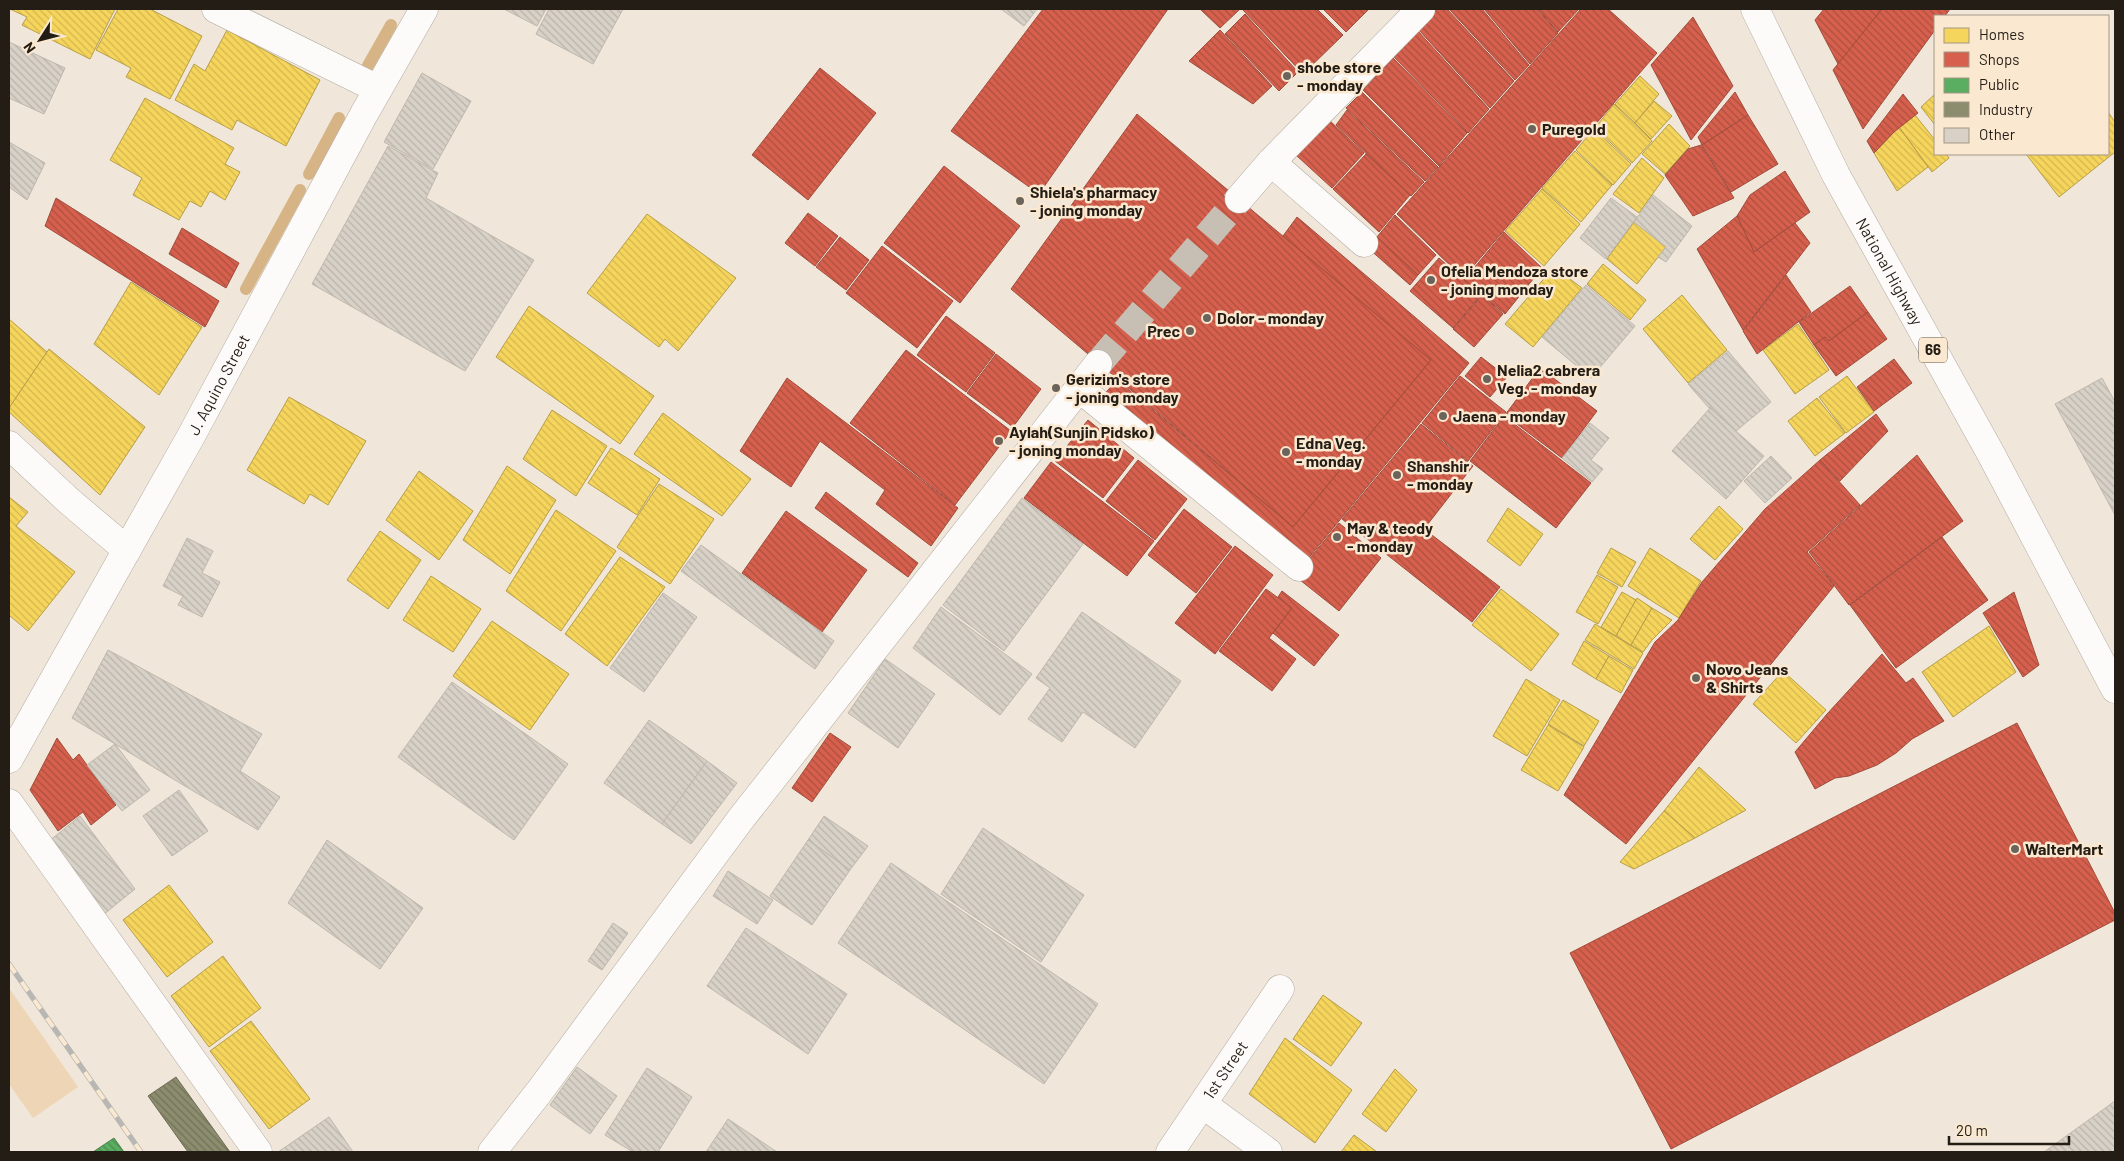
<svg xmlns="http://www.w3.org/2000/svg" width="2124" height="1161" font-family="Barlow,sans-serif">
<defs>
<pattern id="homes-back-hatch" width="6" height="6" patternUnits="userSpaceOnUse" patternTransform="scale(1.25)"><rect width="6" height="6" fill="#f6d55c"/><path d="M-1 5l2 2M0 0l6 6M5-1l2 2" fill="none" stroke="#d3b64f"/></pattern>
<pattern id="shops-back-hatch" width="6" height="6" patternUnits="userSpaceOnUse" patternTransform="scale(1.25)"><rect width="6" height="6" fill="#d6604d"/><path d="M-1 5l2 2M0 0l6 6M5-1l2 2" fill="none" stroke="#ad4f3f"/></pattern>
<pattern id="public-back-hatch" width="6" height="6" patternUnits="userSpaceOnUse" patternTransform="scale(1.25)"><rect width="6" height="6" fill="#5aae61"/><path d="M-1 5l2 2M0 0l6 6M5-1l2 2" fill="none" stroke="#4a8d4f"/></pattern>
<pattern id="industry-back-hatch" width="6" height="6" patternUnits="userSpaceOnUse" patternTransform="scale(1.25)"><rect width="6" height="6" fill="#8c8c6e"/><path d="M-1 5l2 2M0 0l6 6M5-1l2 2" fill="none" stroke="#727259"/></pattern>
<pattern id="building-back-hatch" width="6" height="6" patternUnits="userSpaceOnUse" patternTransform="scale(1.25)"><rect width="6" height="6" fill="#d8d1c7"/><path d="M-1 5l2 2M0 0l6 6M5-1l2 2" fill="none" stroke="#b9b3aa"/></pattern>
</defs>
<rect width="100%" height="100%" fill="#f0e7da"/>
<path fill="#edd5b6" d="M9,988L78,1087L33,1118L9,1084Z"/>
<g fill="url(#homes-back-hatch)" stroke="#b79e47">
<path d="M10,9H115L90,59L22,25L27,17Z"/>
<path d="M118,9H150L202,36L170,99L126,77L131,68L96,50Z"/>
<path d="M227,30L320,80L286,146L237,120L232,130L175,100L194,64L205,71Z"/>
<path d="M1640,76L1659,94L1635,123L1615,104Z"/>
<path d="M1935,94V125L1921,107Z"/>
<path d="M145,98L234,148L225,164L240,172L225,200L210,191L201,207L190,201L179,220L133,195L142,178L110,160Z"/>
<path d="M1654,101L1672,116L1651,139L1635,123Z"/>
<path d="M1614,104L1652,141L1632,163L1595,128Z"/>
<path d="M2108,112L2115,122V152L2059,197L2026,154H2108Z"/>
<path d="M1915,115L1935,140V154H1946L1949,158L1932,172L1899,127Z"/>
<path d="M1669,124L1690,146L1665,174L1642,154Z"/>
<path d="M1899,127L1928,167L1897,191L1874,153Z"/>
<path d="M1594,129L1631,164L1613,185L1576,150Z"/>
<path d="M1575,151L1612,185L1581,222L1542,188Z"/>
<path d="M1642,158L1664,178L1639,213L1613,194Z"/>
<path d="M1542,189L1580,224L1544,266L1505,231Z"/>
<path d="M647,214L736,278L678,351L665,339L659,347L587,293Z"/>
<path d="M1634,222L1666,247L1637,284L1607,259Z"/>
<path d="M1603,264L1646,300L1630,320L1587,284Z"/>
<path d="M1554,267L1582,288L1533,347L1505,324Z"/>
<path d="M131,282L202,327L159,395L94,344Z"/>
<path d="M1682,295L1727,350L1688,383L1643,329Z"/>
<path d="M529,306L654,396L620,444L496,357Z"/>
<path d="M9,319L47,352L10,407L9,406Z"/>
<path d="M1798,324L1829,370L1795,394L1763,350Z"/>
<path d="M49,349L145,427L100,495L9,412V408Z"/>
<path d="M1847,376L1874,412L1846,433L1819,397Z"/>
<path d="M289,397L366,441L328,505L310,494L304,504L247,470Z"/>
<path d="M1817,398L1845,433L1815,456L1788,421Z"/>
<path d="M552,410L607,446L576,496L523,459Z"/>
<path d="M663,413L751,479L722,516L634,454Z"/>
<path d="M611,448L660,479L637,515L588,483Z"/>
<path d="M507,466L556,500L510,574L463,540Z"/>
<path d="M419,471L473,511L439,560L386,520Z"/>
<path d="M659,484L714,519L670,584L617,547Z"/>
<path d="M9,497L28,512L16,526L75,572L28,631L10,616L9,618Z"/>
<path d="M1719,506L1743,529L1715,560L1690,539Z"/>
<path d="M1508,508L1543,534L1520,566L1487,541Z"/>
<path d="M556,510L616,551L561,631L506,591Z"/>
<path d="M380,531L421,560L388,609L347,580Z"/>
<path d="M1611,548L1636,562L1622,587L1597,573Z"/>
<path d="M1650,548L1701,581L1679,618L1628,586Z"/>
<path d="M620,557L665,587L607,666L565,634Z"/>
<path d="M1597,575L1618,587L1598,624L1576,612Z"/>
<path d="M431,576L481,609L453,652L403,620Z"/>
<path d="M1501,589L1559,634L1531,671L1472,625Z"/>
<path d="M1622,592L1636,600L1616,636L1601,627Z"/>
<path d="M1637,598L1652,608L1631,645L1616,636Z"/>
<path d="M1652,608L1672,620L1652,640L1643,652L1631,645Z"/>
<path d="M492,621L569,674L530,730L453,676Z"/>
<path d="M1595,624L1643,653L1634,669L1585,640Z"/>
<path d="M1989,626L2016,672L1953,717L1922,672Z"/>
<path d="M1584,641L1609,656L1596,679L1572,664Z"/>
<path d="M1609,656L1633,670L1621,693L1596,679Z"/>
<path d="M1783,671L1826,710L1796,743L1753,704Z"/>
<path d="M1526,679L1560,700L1527,756L1493,736Z"/>
<path d="M1563,700L1599,721L1584,746L1548,724Z"/>
<path d="M1548,725L1584,747L1558,791L1521,770Z"/>
<path d="M1699,767L1746,810L1695,838L1664,811Z"/>
<path d="M1664,811L1695,838L1634,869L1620,862Z"/>
<path d="M169,885L213,942L167,977L123,920Z"/>
<path d="M223,956L261,1008L209,1047L171,996Z"/>
<path d="M1323,995L1362,1023L1331,1066L1293,1039Z"/>
<path d="M251,1021L310,1099L269,1129L210,1051Z"/>
<path d="M1285,1038L1352,1090L1315,1143L1249,1094Z"/>
<path d="M1395,1069L1417,1090L1386,1132L1362,1114Z"/>
<path d="M1354,1135L1377,1152H1341Z"/>
</g>
<g fill="url(#shops-back-hatch)" stroke="#a14c3c">
<path d="M1043,9H1168L1039,194L951,131Z"/>
<path d="M1200,9H1240L1220,28Z"/>
<path d="M1242,9H1317L1343,35L1303,74Z"/>
<path d="M1323,9H1369L1346,32Z"/>
<path d="M1437,9H1447L1514,81L1490,108L1418,29Z"/>
<path d="M1449,9H1482L1529,65L1515,80Z"/>
<path d="M1484,9H1537L1558,33L1530,64Z"/>
<path d="M1538,9H1579L1558,32Z"/>
<path d="M1581,9H1608L1657,53L1463,278L1397,214Z"/>
<path d="M1824,9H1882L1838,64L1815,20Z"/>
<path d="M1882,9H1950L1945,16H1935V30L1863,129L1833,70Z"/>
<path d="M1245,14L1298,72L1279,91L1225,34Z"/>
<path d="M1693,17L1733,86L1691,140L1651,65Z"/>
<path d="M1220,30L1272,86L1253,104L1189,61Z"/>
<path d="M1417,30L1489,109L1468,133L1394,57Z"/>
<path d="M1393,58L1467,133L1439,166L1363,90Z"/>
<path d="M820,68L876,113L808,200L752,155Z"/>
<path d="M1362,92L1438,167L1425,181L1346,108Z"/>
<path d="M1735,92L1748,115L1702,145L1698,137Z"/>
<path d="M1903,94L1918,113L1894,132L1874,153L1867,141Z"/>
<path d="M1347,110L1424,182L1411,196L1336,125Z"/>
<path d="M1137,114L1431,360L1293,527L1011,289Z"/>
<path d="M1748,115L1778,164L1731,192L1702,145Z"/>
<path d="M1328,119L1364,153L1332,188L1297,156Z"/>
<path d="M1701,145L1734,198L1693,216L1665,175L1688,149Z"/>
<path d="M1366,154L1410,195L1379,232L1333,189Z"/>
<path d="M944,166L1020,226L960,303L884,243Z"/>
<path d="M1785,171L1810,212L1754,252L1737,216L1750,195Z"/>
<path d="M56,198L219,301L205,327L45,226Z"/>
<path d="M808,213L838,236L815,266L785,243Z"/>
<path d="M1395,215L1436,255L1418,275L1377,237Z"/>
<path d="M1737,216L1754,252L1795,223L1810,243L1743,330L1697,249Z"/>
<path d="M1297,217L1469,363L1302,566L1099,400L1117,380L1293,527L1431,360L1283,236Z"/>
<path d="M182,228L239,263L226,288L169,254Z"/>
<path d="M1504,232L1542,268L1505,314L1464,280Z"/>
<path d="M840,237L869,260L846,290L816,267Z"/>
<path d="M1377,237L1418,275L1410,285L1368,248Z"/>
<path d="M882,246L953,301L917,348L846,293Z"/>
<path d="M1439,258L1481,295L1453,328L1410,291Z"/>
<path d="M1786,275L1811,312L1757,354L1743,331Z"/>
<path d="M1850,286L1868,312L1829,341L1825,337L1814,345L1799,322Z"/>
<path d="M1482,295L1503,314L1474,347L1453,329Z"/>
<path d="M1868,312L1887,339L1836,376L1814,345L1825,337L1829,341Z"/>
<path d="M946,316L995,353L966,392L917,355Z"/>
<path d="M906,350L1011,431L955,505L850,423Z"/>
<path d="M996,354L1041,389L1013,427L967,393Z"/>
<path d="M1481,357L1507,377L1490,397L1465,376Z"/>
<path d="M1894,359L1912,383L1874,411L1857,387Z"/>
<path d="M1540,368L1597,411L1562,458L1505,415Z"/>
<path d="M1460,376L1506,412L1468,461L1422,423Z"/>
<path d="M787,378L958,508L931,546L876,504L885,490L820,441L791,487L740,451Z"/>
<path d="M1876,414L1888,431L1840,481L1820,460Z"/>
<path d="M1504,416L1591,483L1556,528L1470,461Z"/>
<path d="M1088,420L1134,458L1103,498L1055,461Z"/>
<path d="M1421,424L1473,466L1424,529L1500,587L1472,622L1342,519Z"/>
<path d="M1917,455L1963,521L1849,605L1809,552Z"/>
<path d="M1138,460L1187,499L1155,540L1106,501Z"/>
<path d="M1820,460L1860,505L1807,552L1834,586L1626,844L1564,795L1655,642L1678,620L1702,582L1765,509Z"/>
<path d="M1051,462L1154,541L1127,576L1024,498Z"/>
<path d="M826,492L918,563L908,577L815,508Z"/>
<path d="M1184,509L1232,547L1196,593L1148,555Z"/>
<path d="M786,511L867,570L822,632L742,573Z"/>
<path d="M1339,523L1381,558L1339,611L1295,576Z"/>
<path d="M1942,537L1988,600L1896,668L1850,605Z"/>
<path d="M1235,546L1273,575L1215,654L1175,623Z"/>
<path d="M1266,589L1292,608L1269,638L1296,659L1272,691L1219,651Z"/>
<path d="M1282,591L1339,635L1314,666L1273,633L1292,608L1278,597Z"/>
<path d="M2014,592L2039,665L2023,677L1983,613Z"/>
<path d="M1882,654L1906,683L1913,678L1944,721L1912,739L1896,753L1877,765L1849,776L1835,778L1815,789L1795,752L1827,714Z"/>
<path d="M2017,723L2115,913V920L1671,1149L1570,953Z"/>
<path d="M830,733L851,747L812,802L792,788Z"/>
<path d="M57,738L73,760L79,754L116,805L91,825L83,812L58,831L30,790Z"/>
</g>
<path fill="url(#public-back-hatch)" stroke="#4a824a" d="M114,1138L124,1152H93Z"/>
<path fill="url(#industry-back-hatch)" stroke="#6d6b53" d="M176,1077L230,1152H188L148,1096Z"/>
<g fill="none" stroke-linecap="round" stroke-linejoin="round">
<g stroke="#d6b485" stroke-width="12">
<path d="M365,71L391,25"/>
<path d="M309,174L339,118"/>
<path d="M246,289L300,190"/>
</g>
</g>
<g fill="url(#building-back-hatch)" stroke="#beb7ac">
<path d="M504,9H546L537,26Z"/>
<path d="M549,9H623L593,64L536,34Z"/>
<path d="M1001,9H1037L1024,26Z"/>
<path d="M9,42L65,68L44,114L9,98Z"/>
<path d="M422,73L471,101L433,169L384,142Z"/>
<path d="M9,142L45,163L27,200L9,187Z"/>
<path d="M388,146L438,173L426,198L534,260L465,371L312,284Z"/>
<path d="M1653,195L1692,226L1666,262L1658,257L1666,247L1634,222Z"/>
<path d="M1611,198L1637,217L1606,259L1580,238Z"/>
<path d="M1586,285L1635,326L1591,378L1542,337Z"/>
<path d="M1728,351L1771,402L1736,431L1710,407L1709,408L1688,384Z"/>
<path d="M2102,378L2115,402V515L2055,404Z"/>
<path d="M1710,408L1764,456L1726,499L1672,451Z"/>
<path d="M1590,423L1609,438L1591,460L1603,469L1592,482L1562,458Z"/>
<path d="M1771,456L1792,478L1765,503L1744,481Z"/>
<path d="M1022,498L1083,544L1004,651L943,605Z"/>
<path d="M187,538L213,551L202,573L220,582L202,617L178,605L183,596L163,586Z"/>
<path d="M701,545L834,641L815,669L681,571Z"/>
<path d="M663,593L697,617L644,692L610,668Z"/>
<path d="M941,607L1032,674L1000,715L913,648Z"/>
<path d="M1082,612L1181,681L1135,748L1083,712L1062,742L1028,719L1050,688L1036,678Z"/>
<path d="M108,650L262,734L240,771L280,797L258,830L72,718Z"/>
<path d="M885,659L935,694L898,748L848,713Z"/>
<path d="M452,682L568,764L514,840L398,757Z"/>
<path d="M649,720L707,761L662,824L604,783Z"/>
<path d="M115,744L150,790L122,811L87,765Z"/>
<path d="M707,761L737,783L691,844L662,824Z"/>
<path d="M179,790L208,831L172,856L143,816Z"/>
<path d="M80,816L135,889L103,915L48,842Z"/>
<path d="M824,816L868,846L850,870L808,840Z"/>
<path d="M983,828L1084,895L1041,962L941,894Z"/>
<path d="M327,840L423,908L380,969L288,903Z"/>
<path d="M808,840L850,870L812,925L770,896Z"/>
<path d="M891,863L1098,1004L1044,1084L838,943Z"/>
<path d="M728,871L773,900L757,924L713,896Z"/>
<path d="M613,923L628,933L602,970L588,961Z"/>
<path d="M746,928L847,994L808,1054L707,986Z"/>
<path d="M577,1067L617,1096L590,1134L550,1105Z"/>
<path d="M647,1068L692,1097L658,1152H633L605,1135Z"/>
<path d="M2115,1101V1152H2044Z"/>
<path d="M329,1117L353,1152H278Z"/>
<path d="M728,1119L777,1152H706Z"/>
</g>
<g fill="none" stroke-linecap="round" stroke-linejoin="round">
<path stroke="#c7bfb3" stroke-width="28" stroke-dasharray="28 14" stroke-linecap="butt" d="M1098,364L1239,199"/>
<g stroke="#b1aaa0" stroke-width="29">
<g id="minor">
<path d="M216,9L378,89"/>
<path d="M1271,162L1364,243"/>
<path d="M1239,199L1271,162L1421,9"/>
<path d="M1079,388L1299,567"/>
<path d="M9,445L69,501L127,550"/>
<path id="s1" d="M9,759L190,438L364,114L424,9"/>
<path d="M9,803L258,1152"/>
<path d="M1204,1105L1268,1152"/>
<path d="M492,1152L539,1092L740,820L1098,364"/>
<path id="s2" d="M1170,1152L1280,989"/>
</g>
</g>
<g stroke="#b1aaa0" stroke-width="29">
<g id="major">
<path id="s3" d="M1755,9L1836,175L1991,454L2115,689"/>
</g>
</g>
<use href="#minor" stroke="#fdfbf9" stroke-width="28"/>
<use href="#major" stroke="#fdfbf9" stroke-width="28"/>
<g stroke="#b9b7b3" stroke-width="5.5">
<path id="rail" d="M9,964L141,1152"/>
</g>
<use href="#rail" stroke="#fae8d0" stroke-width="4" stroke-dasharray="11" stroke-linecap="butt"/>
</g>
<g fill="#6b645a" stroke="#fae8d0" stroke-width="2">
<circle cx="1287" cy="76" r="5"/>
<circle cx="1532" cy="129" r="5"/>
<circle cx="1020" cy="201" r="5"/>
<circle cx="1431" cy="280" r="5"/>
<circle cx="1207" cy="318" r="5"/>
<circle cx="1190" cy="331" r="5"/>
<circle cx="1487" cy="379" r="5"/>
<circle cx="1056" cy="388" r="5"/>
<circle cx="1443" cy="416" r="5"/>
<circle cx="999" cy="441" r="5"/>
<circle cx="1286" cy="452" r="5"/>
<circle cx="1397" cy="475" r="5"/>
<circle cx="1337" cy="537" r="5"/>
<circle cx="1696" cy="678" r="5"/>
<circle cx="2015" cy="849" r="5"/>
</g>
<g text-anchor="middle" stroke-width="5" stroke-linejoin="round" paint-order="stroke">
<rect fill="#fae8d0" stroke="#645a4d" stroke-width="1" x="1919" y="337.5" width="28" height="25" rx="4"/>
<g font-size="15" font-weight="bold" fill="#241d15">
<text x="1933" y="355">66</text>
</g>
<g font-size="16" font-weight="bold" fill="#241d15" stroke="#fae8d0" text-anchor="start">
<text x="1297" y="73">shobe store<tspan x="1297" dy="18">- monday</tspan></text>
<text x="1542" y="135">Puregold</text>
<text x="1030" y="198">Shiela's pharmacy<tspan x="1030" dy="18">- joning monday</tspan></text>
<text x="1441" y="277">Ofelia Mendoza store<tspan x="1441" dy="18">- joning monday</tspan></text>
<text x="1217" y="324">Dolor - monday</text>
<text x="1180" y="337" text-anchor="end">Prec</text>
<text x="1497" y="376">Nelia2 cabrera<tspan x="1497" dy="18">Veg. - monday</tspan></text>
<text x="1066" y="385">Gerizim's store<tspan x="1066" dy="18">- joning monday</tspan></text>
<text x="1453" y="422">Jaena - monday</text>
<text x="1009" y="438">Aylah(Sunjin Pidsko)<tspan x="1009" dy="18">- joning monday</tspan></text>
<text x="1296" y="449">Edna Veg.<tspan x="1296" dy="18">- monday</tspan></text>
<text x="1407" y="472">Shanshir<tspan x="1407" dy="18">- monday</tspan></text>
<text x="1347" y="534">May &amp; teody<tspan x="1347" dy="18">- monday</tspan></text>
<text x="1706" y="675">Novo Jeans<tspan x="1706" dy="18">&amp; Shirts</tspan></text>
<text x="2025" y="855">WalterMart</text>
</g>
<g font-size="16" fill="#241d15" stroke="#fae8d0">
<text dy="6" stroke="none"><textPath href="#s3" startOffset="295">National Highway</textPath></text>
<text dy="6" stroke="none"><textPath href="#s1" startOffset="429">J. Aquino Street</textPath></text>
<text dy="6" stroke="none"><textPath href="#s2" startOffset="99">1st Street</textPath></text>
</g>
</g>
<rect width="2124" height="1161" fill="none" stroke="#241d15" stroke-width="20"/>
<rect x="1934" y="15" width="175" height="140" fill="#fae8d0" stroke="#a49785"/>
<rect x="1944" y="28" width="25" height="15" fill="#f6d55c" stroke="#a49785"/>
<text x="1979" y="40" font-size="15" fill="#241d15">Homes</text>
<rect x="1944" y="52" width="25" height="15" fill="#d6604d" stroke="#a49785"/>
<text x="1979" y="65" font-size="15" fill="#241d15">Shops</text>
<rect x="1944" y="78" width="25" height="15" fill="#5aae61" stroke="#a49785"/>
<text x="1979" y="90" font-size="15" fill="#241d15">Public</text>
<rect x="1944" y="102" width="25" height="15" fill="#8c8c6e" stroke="#a49785"/>
<text x="1979" y="115" font-size="15" fill="#241d15">Industry</text>
<rect x="1944" y="128" width="25" height="15" fill="#d8d1c7" stroke="#a49785"/>
<text x="1979" y="140" font-size="15" fill="#241d15">Other</text>
<g transform="translate(40 40) rotate(234)" stroke="#fae8d0" stroke-width="4" paint-order="stroke">
<path d="M0-4L9 19L0 12L-9 19Z" fill="#241d15"/>
<text y="-8" font-size="14" font-weight="bold" text-anchor="middle" fill="#241d15">N</text>
</g>
<path d="M1949 1136v8h120v-8" fill="none" stroke="#241d15" stroke-width="2.5"/>
<text x="1956" y="1136" font-size="15" fill="#241d15" stroke="#fae8d0" stroke-width="4" paint-order="stroke">20 m</text>
</svg>
